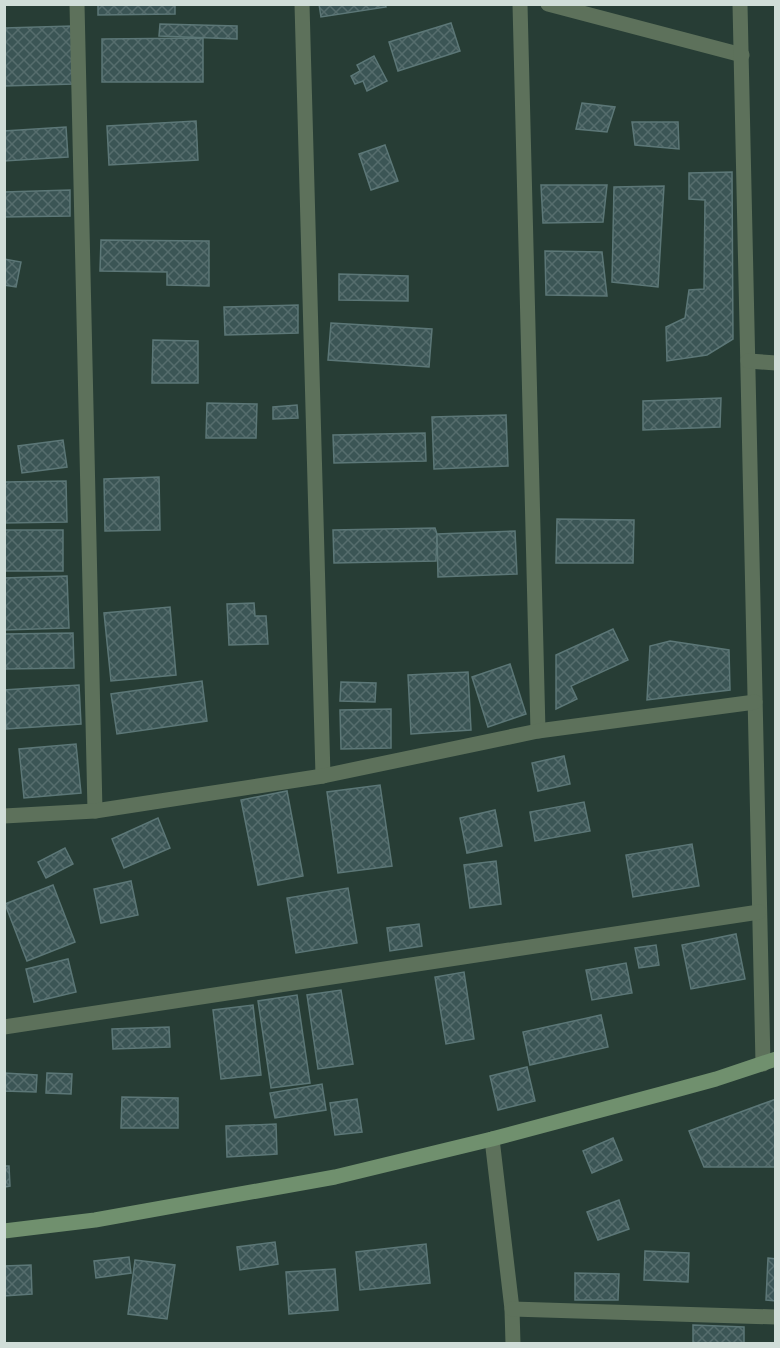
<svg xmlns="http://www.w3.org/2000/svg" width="780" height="1348" font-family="'Space Grotesk',sans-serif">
<defs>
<pattern id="building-cross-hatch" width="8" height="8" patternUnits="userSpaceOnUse" patternTransform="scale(1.5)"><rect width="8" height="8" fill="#3b5555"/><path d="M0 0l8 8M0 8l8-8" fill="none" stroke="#566d6d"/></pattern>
</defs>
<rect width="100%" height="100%" fill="#273d35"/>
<g fill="url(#building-cross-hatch)" stroke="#5c7777" stroke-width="1.5">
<path d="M98,4H175V14L98,15Z"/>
<path d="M319,4H385L386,7L321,17Z"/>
<path d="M451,23L460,51L398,71L389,42Z"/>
<path d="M160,24L237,26V39L159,36Z"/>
<path d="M72,26L74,84L4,86V28Z"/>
<path d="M203,38V82H102V39Z"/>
<path d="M374,56L387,81L367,91L363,81L355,84L351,76L360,71L357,65Z"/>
<path d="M582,103L615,107L607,132L576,129Z"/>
<path d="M196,121L198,160L109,165L107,126Z"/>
<path d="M632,122H678L679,149L635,145Z"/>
<path d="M66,127L68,157L4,161V131Z"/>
<path d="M385,145L398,181L371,190L359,154Z"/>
<path d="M732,172L733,339L707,355L667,361L666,327L685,318L689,290L704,289L705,200L689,199V173Z"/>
<path d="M541,185H607L603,222L543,223Z"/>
<path d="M664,186L658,287L612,282L614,187Z"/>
<path d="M70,190V216L4,217V192Z"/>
<path d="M101,240L209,241V286L167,285V272L100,271Z"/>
<path d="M545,251L602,252L607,296L546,295Z"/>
<path d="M4,259L21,262L16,287L4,285Z"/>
<path d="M339,274L408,276V301L339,300Z"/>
<path d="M298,305V333L225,335L224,307Z"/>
<path d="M331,323L432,329L429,367L328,360Z"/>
<path d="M153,340L198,341V383H152Z"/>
<path d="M721,398L720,427L643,430V401Z"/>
<path d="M207,403L257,404L256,438H206Z"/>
<path d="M297,405L298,418L273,419V407Z"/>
<path d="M506,415L508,466L434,469L432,417Z"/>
<path d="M425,433L426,461L334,463L333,435Z"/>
<path d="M63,440L67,467L22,473L18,446Z"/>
<path d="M159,477L160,530L105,531L104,479Z"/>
<path d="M66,481L67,522L4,523V482Z"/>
<path d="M557,519L634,520L633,563H556Z"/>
<path d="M435,528L437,534L436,561L334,563L333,530Z"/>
<rect x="4" y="530" width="59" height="41"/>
<path d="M515,531L517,574L438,577L437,534Z"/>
<path d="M67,576L69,628L4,630V578Z"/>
<path d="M254,603L255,616H266L268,644L229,645L227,604Z"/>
<path d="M170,607L176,675L111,681L104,613Z"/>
<path d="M613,629L628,660L571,686L577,699L556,709V655Z"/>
<path d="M73,633L74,668L4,669V634Z"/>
<path d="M670,641L729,650L730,690L647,700L650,646Z"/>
<path d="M510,664L526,714L488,727L472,677Z"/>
<path d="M468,672L471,730L411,734L408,675Z"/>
<path d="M202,681L207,721L117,734L111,694Z"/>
<path d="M341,682L376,683L375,702L340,701Z"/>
<path d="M79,685L81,724L6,729L4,690Z"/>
<path d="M391,709V748L341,749L340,710Z"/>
<path d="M76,744L81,793L24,798L19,749Z"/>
<path d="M564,756L570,784L538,791L532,763Z"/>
<path d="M380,785L392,866L338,873L327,792Z"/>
<path d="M287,791L303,876L258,885L241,800Z"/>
<path d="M584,802L590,831L535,841L530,812Z"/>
<path d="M495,810L502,846L467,853L460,818Z"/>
<path d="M158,818L170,848L124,868L112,839Z"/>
<path d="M692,844L699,886L633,897L626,855Z"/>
<path d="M65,848L73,864L46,878L38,862Z"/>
<path d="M496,861L501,904L470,908L464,865Z"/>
<path d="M131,881L138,915L101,923L94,889Z"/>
<path d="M53,885L75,942L27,961L5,904Z"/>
<path d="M348,888L357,943L296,953L287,898Z"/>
<path d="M419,924L422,946L390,951L387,928Z"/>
<path d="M736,934L745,979L691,989L682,945Z"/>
<path d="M656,945L659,965L639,968L635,948Z"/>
<path d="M68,959L76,992L34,1002L26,969Z"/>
<path d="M626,963L632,993L592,1000L586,970Z"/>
<path d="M464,972L474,1039L446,1044L435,977Z"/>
<path d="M341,990L353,1064L318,1069L307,995Z"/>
<path d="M297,995L310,1083L271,1088L258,1001Z"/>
<path d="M253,1005L261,1075L221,1079L213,1010Z"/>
<path d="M601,1015L608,1047L530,1065L523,1032Z"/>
<path d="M169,1027L170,1047L113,1049L112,1029Z"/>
<path d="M527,1067L535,1101L498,1110L490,1076Z"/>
<path d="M4,1073L37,1075L36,1092L4,1091Z"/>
<path d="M47,1073L72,1074L71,1094L46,1093Z"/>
<path d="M322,1084L326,1110L275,1118L270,1093Z"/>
<path d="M122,1097L178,1098V1128H121Z"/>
<path d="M357,1099L362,1132L335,1135L330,1103Z"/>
<path d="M776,1099V1167H704L689,1131Z"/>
<path d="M276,1124L277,1154L227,1157L226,1126Z"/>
<path d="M613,1138L622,1160L592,1173L583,1151Z"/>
<path d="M4,1166H9L10,1186L4,1187Z"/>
<path d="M619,1200L629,1229L598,1240L587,1212Z"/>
<path d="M275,1242L278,1264L240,1270L237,1247Z"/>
<path d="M426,1244L430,1283L360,1290L356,1252Z"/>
<path d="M645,1251L689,1253L688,1282L644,1280Z"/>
<path d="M129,1257L131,1273L96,1278L94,1261Z"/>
<path d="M768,1258L776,1259V1301L766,1300Z"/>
<path d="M135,1260L175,1265L167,1319L128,1314Z"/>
<path d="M31,1265L32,1294L4,1296V1266Z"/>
<path d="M335,1269L338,1310L289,1314L286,1272Z"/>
<path d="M575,1273L619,1274L618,1300H575Z"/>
<path d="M693,1325L744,1327V1344H693Z"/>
</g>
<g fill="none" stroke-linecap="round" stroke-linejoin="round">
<g stroke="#5d715b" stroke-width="15">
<path d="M77,4L95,811"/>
<path d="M302,4L323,776"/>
<path d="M520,4L538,731"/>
<path d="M548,4L742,55"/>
<path d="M740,4L763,1064"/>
<path d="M748,361L776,363"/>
<path d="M4,816L95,811L323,776L538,731L755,702"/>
<path d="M4,1027L759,912"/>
<path d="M492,1139L512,1309L513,1344"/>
<path d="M512,1309L776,1317"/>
</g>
<path stroke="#70906e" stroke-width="15" d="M4,1231L95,1220L335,1177L492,1139L661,1094L716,1079L776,1059"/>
</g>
<rect width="780" height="1348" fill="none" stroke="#d0ddd8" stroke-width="12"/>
</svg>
